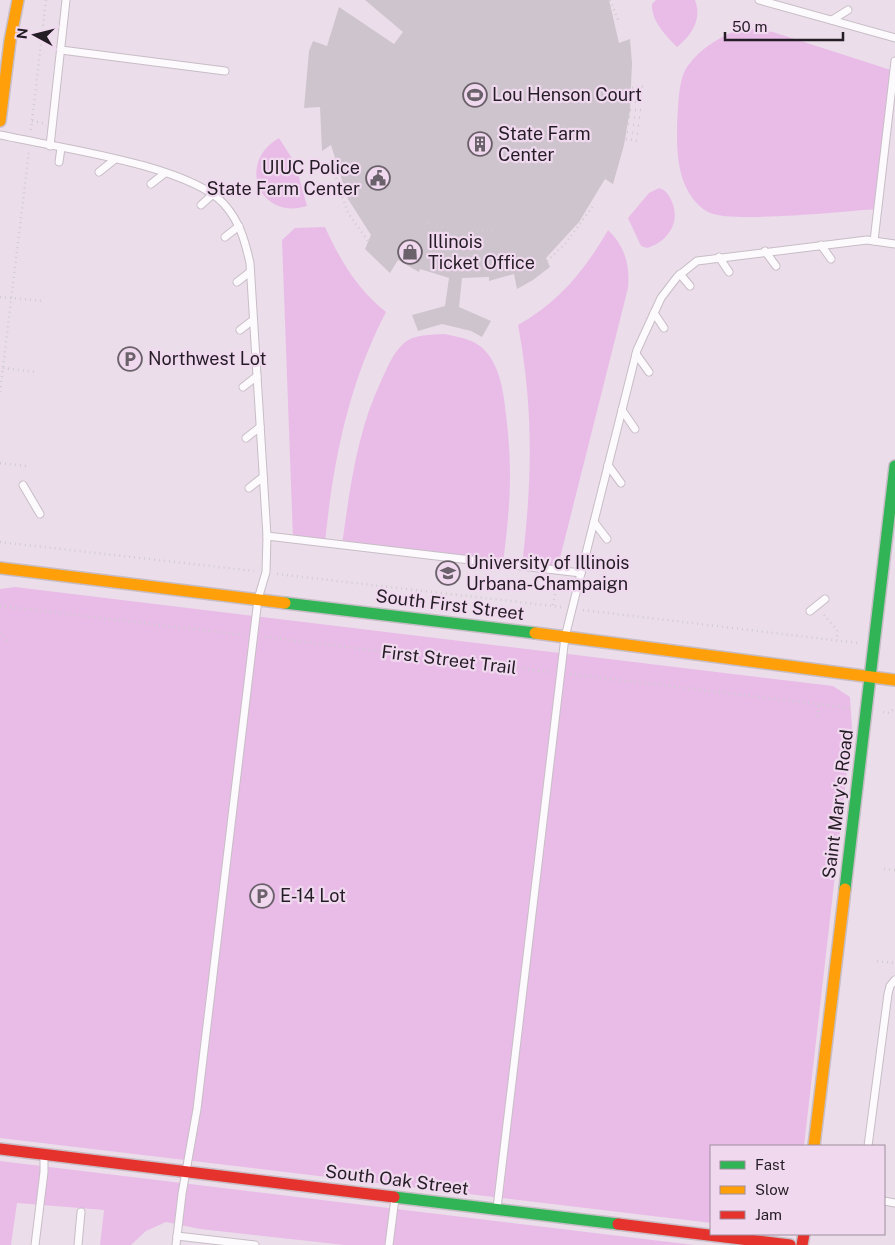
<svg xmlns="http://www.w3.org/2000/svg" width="895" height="1245" font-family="'Public Sans',sans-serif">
<rect width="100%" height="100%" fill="#ebdeea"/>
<g fill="#e9bce8">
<path d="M656,0H695C702,19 692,35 677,47C666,36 651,21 652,4Z"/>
<path d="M742,28L773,32L894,71L878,209C846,211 729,224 708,212C673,191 676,141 678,107C679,95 680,77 687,67C701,47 720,37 742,28Z"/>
<path d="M279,138L295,163L307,206C259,221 236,162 279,138Z"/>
<path d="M659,188C666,190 669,195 672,202C681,223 667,242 647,248L641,246L628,218L649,193Z"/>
<path d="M325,227C340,260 357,289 386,312C348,385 333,462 325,543L293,539L282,240L295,228Z"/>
<path d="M608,230C625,246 630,265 628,288L557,570L522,566C532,480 534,411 518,325C559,302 585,270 608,230Z"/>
<path d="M444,334C460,337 478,340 488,354C501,371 504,395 506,415C513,470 510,509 503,563L342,545C350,488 357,431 382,379C388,366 393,353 404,343C414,334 431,335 444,334Z"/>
<path d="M15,587L833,686L850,697L852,727L804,1146H711V1223L0,1138V589Z"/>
<path d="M0,1161L694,1245H344L200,1229L166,1222L146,1231L131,1245H100L104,1210L17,1203L11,1245H0Z"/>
</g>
<path fill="#cec4cd" d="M365,0H609L619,43L630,39L632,63L630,110L624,145L613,184L605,179L579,222L546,258L550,267L533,280L517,289L514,274L489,281V277L462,278L459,307L491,321L482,337L471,331L442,324L418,331L412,315L445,306L449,278L420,269L419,272L398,260L390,273L365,249L371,235L348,199L331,145L322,151L320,107L304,108L309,51L313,41L327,46L339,7L394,44L403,32Z"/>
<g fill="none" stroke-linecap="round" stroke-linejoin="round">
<g stroke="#c7bdc6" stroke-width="9">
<g id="lane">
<path d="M759,0L895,38"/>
<path d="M832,20L848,10"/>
<path d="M61,50L225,71"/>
<path d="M0,135C54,147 189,165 224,204C240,222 245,241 250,263L267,536L266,572L258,599L197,1109L182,1194L176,1245"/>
<path d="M50,146L66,0"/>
<path d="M59,162L61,148"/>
<path d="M99,172L114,160"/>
<path d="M151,184L165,173"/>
<path d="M201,205L212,195"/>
<path d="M225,237L239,226"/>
<path d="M874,241L895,61"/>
<path d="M821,245L831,259"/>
<path d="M765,251L776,266"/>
<path d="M719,257L729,272"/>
<path d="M680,274L690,286"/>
<path d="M237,282L250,272"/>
<path d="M654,313L664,328"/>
<path d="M240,330L253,320"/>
<path d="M636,354L649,372"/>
<path d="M243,387L257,376"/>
<path d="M622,410L635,429"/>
<path d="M246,438L260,427"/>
<path d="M608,465L621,483"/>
<path d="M23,485L40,514"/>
<path d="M249,488L263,477"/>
<path d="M594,522L607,539"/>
<path d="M267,536L581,573"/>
<path d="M810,611L825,599"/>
<path d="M868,1146L888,994L890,986L895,980"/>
<path d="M884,1201L895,1203"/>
<path d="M497,1208L565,637L637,350L661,298L677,277L697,261L867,240L895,244"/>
<path d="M177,1236L255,1245"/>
<path d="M35,1245L44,1172V1157"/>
<path d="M78,1245L81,1212"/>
<path d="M389,1245L395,1198"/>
</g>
</g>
<g stroke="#c7bdc6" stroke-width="14">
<g id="fast">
<path d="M285,603L535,633"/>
<path d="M845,889L895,466"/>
<path d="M394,1197L618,1224"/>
</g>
</g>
<g stroke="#c7bdc6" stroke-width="14">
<g id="slow">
<path d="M0,121L10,41L18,0"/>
<path d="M0,568L285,603"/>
<path d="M535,633L895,680"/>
<path d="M814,1146L845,889"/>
</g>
</g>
<g stroke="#c7bdc6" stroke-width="14">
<g id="jam">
<path d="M0,1149L394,1197"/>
<path d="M618,1224L790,1245"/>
<path d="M802,1245L804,1234"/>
</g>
</g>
<g stroke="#d0ccd0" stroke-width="2.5" stroke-dasharray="1 4" stroke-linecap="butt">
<path d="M610,0L619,22"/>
<path d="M632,88L645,86"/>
<path d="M631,95L645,94"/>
<path d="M630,102H644"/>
<path d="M630,110H644"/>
<path d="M629,117L642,118"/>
<path d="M32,121L43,123"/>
<path d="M628,124L641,126"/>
<path d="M31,130L46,0"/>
<path d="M627,132L639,134"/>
<path d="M626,139L638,141"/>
<path d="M331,164L348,213L368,241"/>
<path d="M427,222L445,228"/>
<path d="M477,231L494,230"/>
<path d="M547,261L565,244L593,206"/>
<path d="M0,297L44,301"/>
<path d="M3,368L36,372"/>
<path d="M0,392L29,151"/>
<path d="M0,463L26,466"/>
<path d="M0,542L254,571"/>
<path d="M277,574L562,607"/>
<path d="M553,605L558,581"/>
<path d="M0,606L244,635"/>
<path d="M583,610L858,643"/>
<path d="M824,615L837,630V640"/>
<path d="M0,632L7,641"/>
<path d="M265,637L550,672"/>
<path d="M570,674L850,708"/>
<path d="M883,712L889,713L895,708"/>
<path d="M818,717L819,704"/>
<path d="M884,869L895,870"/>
<path d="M877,961L895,963"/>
</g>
<use href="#lane" stroke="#fcfafc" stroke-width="7"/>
<use href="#fast" stroke="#30b455" stroke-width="11"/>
<use href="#slow" stroke="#ff9f0a" stroke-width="11"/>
<use href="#jam" stroke="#e5322d" stroke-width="11"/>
</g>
<defs>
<g id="stadium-ring" transform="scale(1.25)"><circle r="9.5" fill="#f0d9ef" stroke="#6a616a" stroke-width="1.5"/><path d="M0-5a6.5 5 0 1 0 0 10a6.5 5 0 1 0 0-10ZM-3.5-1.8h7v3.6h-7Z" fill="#6a616a"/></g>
<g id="building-ring" transform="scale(1.25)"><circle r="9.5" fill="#f0d9ef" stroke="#6a616a" stroke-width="1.5"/><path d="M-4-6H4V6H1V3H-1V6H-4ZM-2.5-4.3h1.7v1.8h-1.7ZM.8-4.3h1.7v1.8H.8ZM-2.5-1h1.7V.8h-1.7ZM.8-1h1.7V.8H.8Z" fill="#6a616a"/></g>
<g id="civic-ring" transform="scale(1.25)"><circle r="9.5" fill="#f0d9ef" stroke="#6a616a" stroke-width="1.5"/><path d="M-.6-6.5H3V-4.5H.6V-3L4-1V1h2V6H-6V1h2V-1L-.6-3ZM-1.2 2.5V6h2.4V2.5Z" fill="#6a616a"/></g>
<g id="shop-ring" transform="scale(1.25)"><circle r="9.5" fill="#f0d9ef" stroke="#6a616a" stroke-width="1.5"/><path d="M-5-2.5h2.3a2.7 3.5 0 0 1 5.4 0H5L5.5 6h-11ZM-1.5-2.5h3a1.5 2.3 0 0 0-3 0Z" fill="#6a616a"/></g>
<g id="parking-ring" transform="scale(1.25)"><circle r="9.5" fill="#f0d9ef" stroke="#6a616a" stroke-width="1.5"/><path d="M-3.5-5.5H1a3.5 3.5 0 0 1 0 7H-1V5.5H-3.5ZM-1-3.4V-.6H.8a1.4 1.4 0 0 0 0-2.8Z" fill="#6a616a"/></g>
<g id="university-ring" transform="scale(1.25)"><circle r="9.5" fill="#f0d9ef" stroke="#6a616a" stroke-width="1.5"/><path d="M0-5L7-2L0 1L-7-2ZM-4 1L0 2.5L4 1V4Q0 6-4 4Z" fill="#6a616a"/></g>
</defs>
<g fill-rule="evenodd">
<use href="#stadium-ring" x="475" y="95"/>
<use href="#building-ring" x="480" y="144"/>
<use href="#civic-ring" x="378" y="178"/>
<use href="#shop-ring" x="410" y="252"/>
<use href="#parking-ring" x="130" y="359"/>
<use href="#university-ring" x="448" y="573"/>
<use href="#parking-ring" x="262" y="896"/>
</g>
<g text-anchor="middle" stroke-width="4.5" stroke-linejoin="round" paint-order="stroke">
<g font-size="18" fill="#251d25" stroke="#f0d9ef" text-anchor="start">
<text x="492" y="101">Lou Henson Court</text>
<text x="498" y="140">State Farm<tspan x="498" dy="21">Center</tspan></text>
<text x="360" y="174" text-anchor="end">UIUC Police<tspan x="360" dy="21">State Farm Center</tspan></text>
<text x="428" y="248">Illinois<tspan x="428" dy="21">Ticket Office</tspan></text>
<text x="148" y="365">Northwest Lot</text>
<text x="466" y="569">University of Illinois<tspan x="466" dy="21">Urbana-Champaign</tspan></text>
<text x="280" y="902">E-14 Lot</text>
</g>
<g font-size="18" fill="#251d25" stroke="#f0d9ef">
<text transform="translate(450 605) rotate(7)" y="6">South First Street</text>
<text transform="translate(449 660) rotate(7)" y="6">First Street Trail</text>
<text transform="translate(838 804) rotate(-83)" y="6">Saint Mary's Road</text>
<text transform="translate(397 1180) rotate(7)" y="6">South Oak Street</text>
</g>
</g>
<rect x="710" y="1145" width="175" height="90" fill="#f0d9ef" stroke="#9f8e9e"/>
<rect x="720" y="1161" width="25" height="8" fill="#30b455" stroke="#9f8e9e"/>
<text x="755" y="1170" font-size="15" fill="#251d25">Fast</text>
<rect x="720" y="1186" width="25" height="8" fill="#ff9f0a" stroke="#9f8e9e"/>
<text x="755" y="1195" font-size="15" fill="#251d25">Slow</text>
<rect x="720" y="1211" width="25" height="8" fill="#e5322d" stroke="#9f8e9e"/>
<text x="755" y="1220" font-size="15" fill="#251d25">Jam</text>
<g transform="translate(35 35) rotate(277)" stroke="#f0d9ef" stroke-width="4" paint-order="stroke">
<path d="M0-4L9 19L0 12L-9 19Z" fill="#251d25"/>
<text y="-8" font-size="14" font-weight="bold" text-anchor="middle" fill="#251d25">N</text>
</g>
<path d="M725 32v8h118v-8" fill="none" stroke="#251d25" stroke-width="2.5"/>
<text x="732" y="32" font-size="15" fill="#251d25" stroke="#f0d9ef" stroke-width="4" paint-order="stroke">50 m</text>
</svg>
